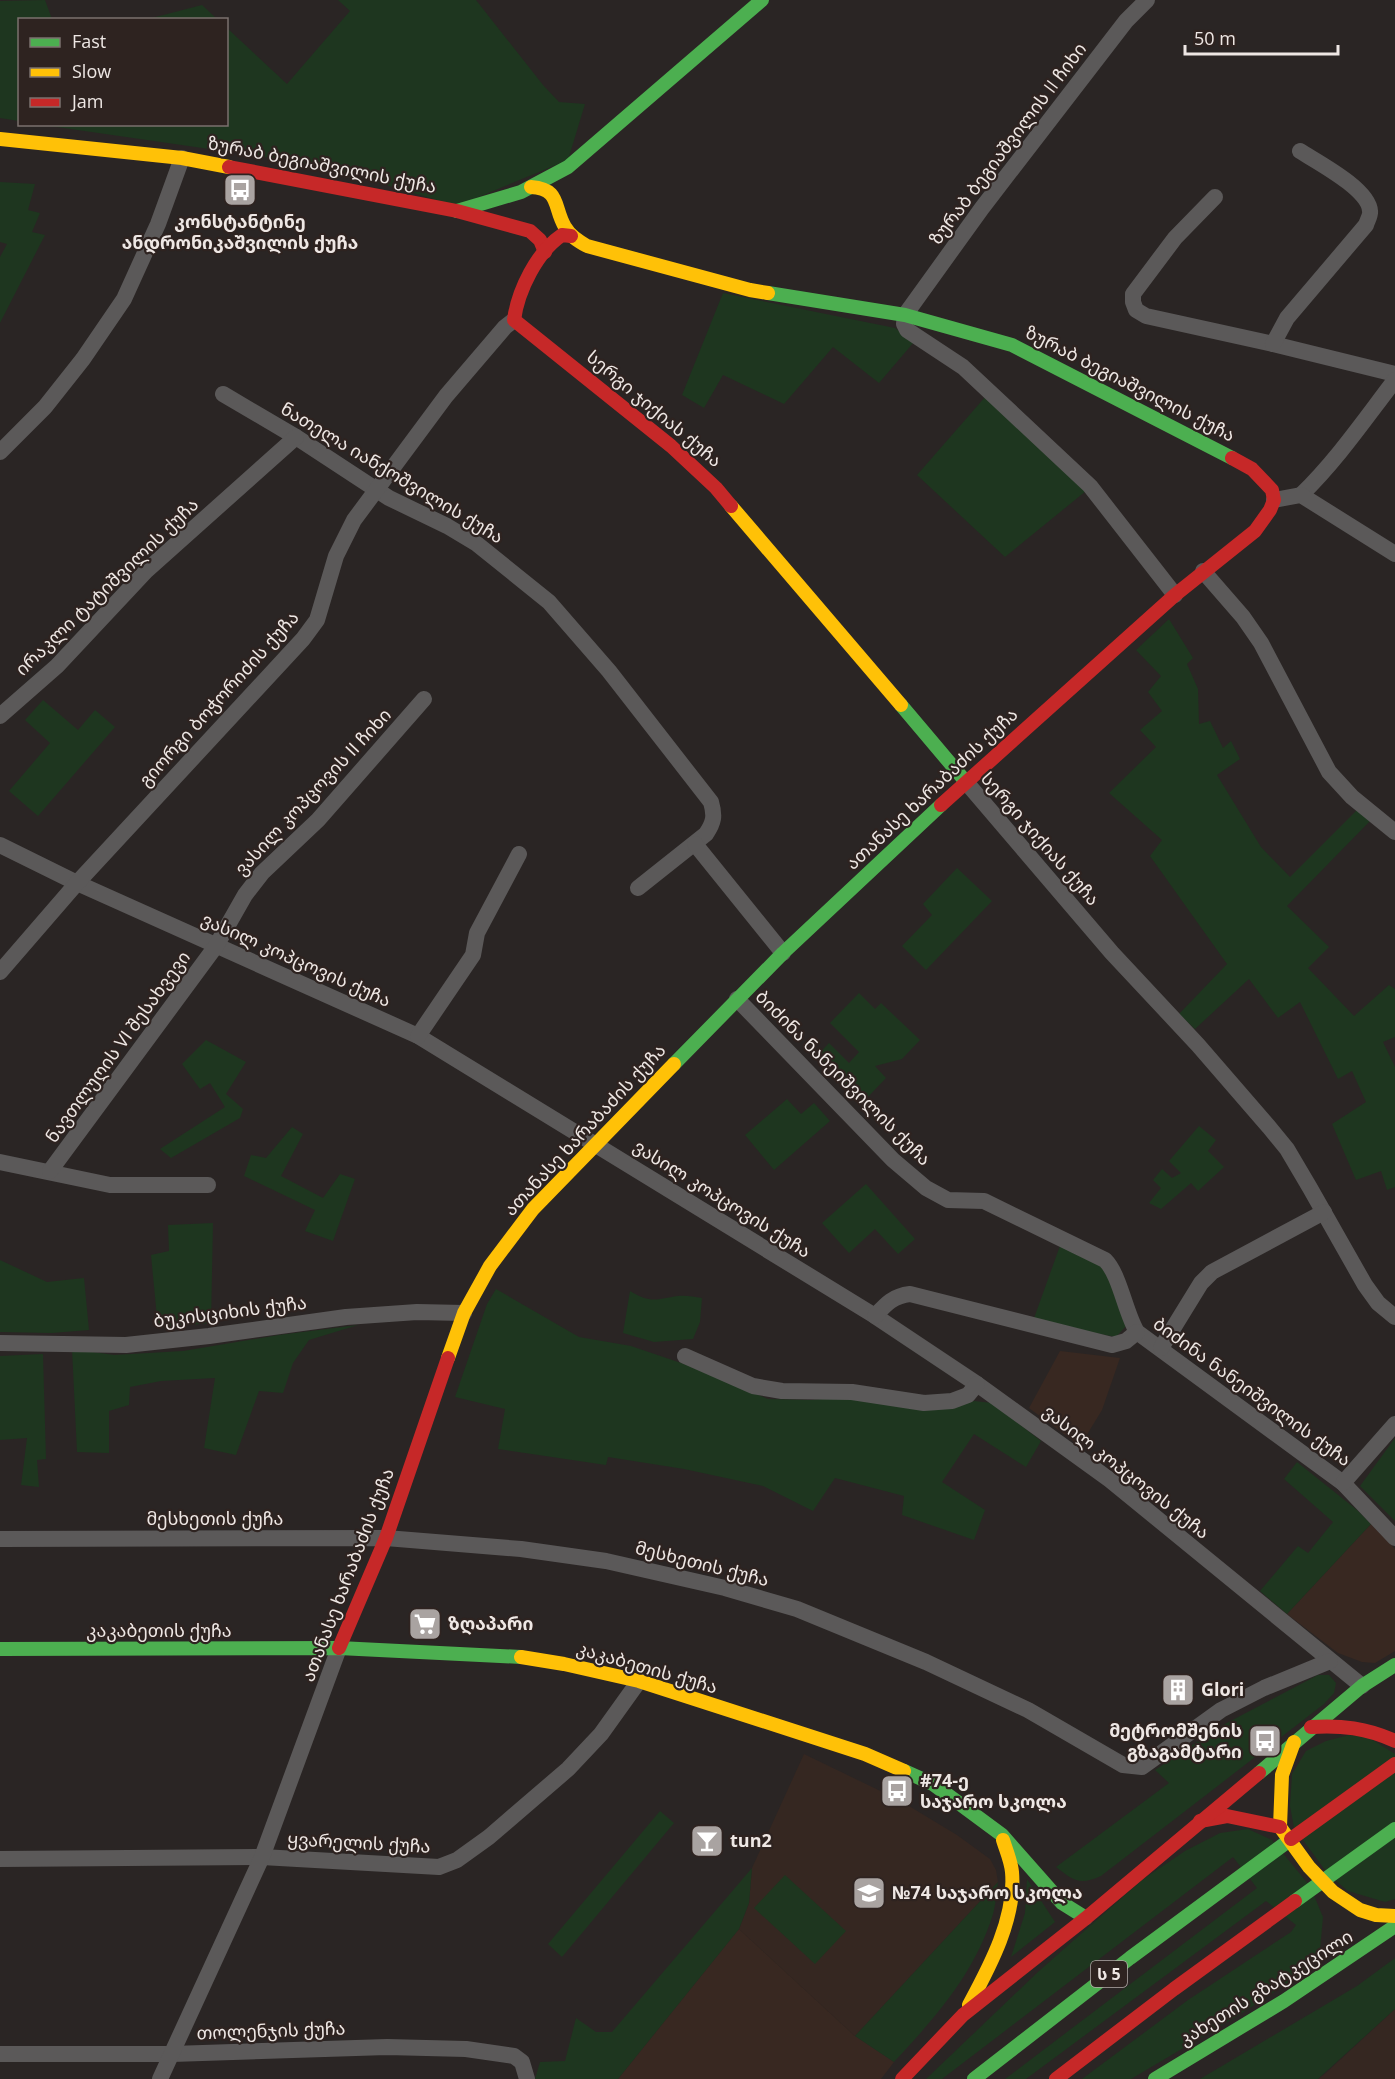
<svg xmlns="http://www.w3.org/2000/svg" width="1395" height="2079" font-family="'Open Sans','Noto Sans Georgian',sans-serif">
<rect width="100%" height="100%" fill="#2a2524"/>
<g fill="#382821">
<path d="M1060,1351L1120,1358L1102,1410L1080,1446L1029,1408Z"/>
<path d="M1371,1524L1395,1549V1651L1375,1663L1362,1662L1338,1653L1287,1614Z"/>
<path d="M739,1929L855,2036L894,2062L881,2079H618Z"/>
</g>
<g fill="#352721">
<path d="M804,1754L899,1800L957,1835L990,1859L996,1870L998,1882L855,2036L739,1929L749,1903L752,1868Z"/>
<path d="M1395,2009V2079H1318L1326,2073Z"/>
</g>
<g fill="#1e361f">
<path d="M45,0L52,19L20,20L19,121L0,118V1Z"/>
<path d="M338,0H476L543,85L559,102L585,104L568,160L457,206L319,165L43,125L226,124L227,28L287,84L350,11Z"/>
<path d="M202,5L217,19H148Z"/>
<path d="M0,182L35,184L28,210L40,213L32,232L45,235L0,323V257L7,244L0,242Z"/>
<path d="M723,293L895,328L914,342L879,383L833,347L784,404L723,375L704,408L682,395Z"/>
<path d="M986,396L1086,491L1005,557L917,475Z"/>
<path d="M1169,619L1193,658L1187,664L1198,689L1199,724L1210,721L1223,748L1231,741L1240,759L1217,775L1261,847L1290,877L1358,809L1371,820L1287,906L1329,947L1308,968L1354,1016L1389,985L1395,989V1037L1383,1042L1395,1067V1187L1387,1190L1381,1171L1356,1180L1332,1124L1366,1102L1352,1071L1338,1079L1300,1002L1278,1018L1249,979L1195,1029L1179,1014L1227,964L1150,856L1162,840L1109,793L1156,747L1140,730L1162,711L1148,692L1161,676L1136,650Z"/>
<path d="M43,700L78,730L95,710L115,727L38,816L9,791L50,743L25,720Z"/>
<path d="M957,868L992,901L926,970L902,946L932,915L923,904Z"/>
<path d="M859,993L875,1009L881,1003L920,1040L902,1059L875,1066L886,1078L864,1101L816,1057L829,1043L849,1063L859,1052L830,1023Z"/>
<path d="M206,1040L246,1062L226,1094L243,1109L240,1118L171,1158L160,1149L225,1107L210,1083L200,1089L182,1064Z"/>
<path d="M787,1099L801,1114L814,1103L830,1121L774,1170L745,1135Z"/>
<path d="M1199,1126L1216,1140L1208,1151L1224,1167L1198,1191L1191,1183L1161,1209L1149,1203L1161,1188L1153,1180L1162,1169L1172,1178L1181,1173L1169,1161Z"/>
<path d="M292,1127L303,1134L281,1176L323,1198L340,1174L355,1179L333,1241L305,1231L315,1210L244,1176L251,1155L266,1158Z"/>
<path d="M866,1184L915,1239L898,1254L875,1229L849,1253L822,1223Z"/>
<path d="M213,1223L211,1323L158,1328L151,1255L169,1251L168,1225Z"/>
<path d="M1061,1243L1107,1267L1127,1325L1116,1337L1033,1321Z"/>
<path d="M0,1260L47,1282L84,1278L89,1330L52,1333L0,1332Z"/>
<path d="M496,1289L579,1337L631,1346L684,1364L768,1399L811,1400L854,1396L956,1407L974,1401L992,1403L1041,1441L1026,1467L974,1434L942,1482L985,1510L974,1540L902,1515L904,1496L835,1478L813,1511L763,1486L684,1469L608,1457L606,1465L498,1449L505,1409L455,1397L487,1304Z"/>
<path d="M630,1291C651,1304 657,1299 678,1296C686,1295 694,1297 702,1298L700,1322L693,1339L654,1342L623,1333Z"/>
<path d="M358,1325L309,1340L293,1363L283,1393L259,1391L236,1455L204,1448L215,1378L161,1381L130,1387L129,1405L109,1411V1453L77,1452L72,1349L114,1355L183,1351L279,1335Z"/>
<path d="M43,1354L46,1459L37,1460L39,1487L21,1485L27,1438L0,1440V1356Z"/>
<path d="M1395,1438V1521L1360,1486Z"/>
<path d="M1297,1462L1357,1510L1371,1524L1287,1614L1260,1591L1298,1546L1308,1553L1333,1522L1284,1479Z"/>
<path d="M1318,1675H1329L1336,1683L1334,1693L1324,1704L1101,1876C1079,1886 1073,1880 1056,1867L1169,1783L1155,1770L1221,1726Z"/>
<path d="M1349,1735L1368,1737L1395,1754V1899L1385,1902L1348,1891L1328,1874L1294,1828L1290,1806L1292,1774L1306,1751L1326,1741Z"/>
<path d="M660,1811L674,1823L562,1957L548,1944Z"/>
<path d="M1248,1829L1272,1840L1310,1886L1323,1917L1320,1950L1302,1974L1236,2017L1131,2079H1082L1188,2000L1291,1932L1296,1925L1266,1901L1026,2079H1005L1257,1888L1233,1857L942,2079H926L1039,1971L1142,1880L1185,1851L1220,1833Z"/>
<path d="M752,1868L749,1903L739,1929L618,2079H535L540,2062L565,2061L576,2018L596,2032H612Z"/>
<path d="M785,1875L846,1931L815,1964L754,1908Z"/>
<path d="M1027,1879L1055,1922L1011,1957L1025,1913Z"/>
<path d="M998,1882C996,1893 996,1904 993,1914C975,1973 935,2018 894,2062L855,2036Z"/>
<path d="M1395,1958V2009L1318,2079H1200L1357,1986Z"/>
</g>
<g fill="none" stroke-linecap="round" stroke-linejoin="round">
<g stroke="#5b5959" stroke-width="16">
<path d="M1147,0L1126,21L982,208L905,315L904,324L907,330L963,367L1090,486L1175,595"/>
<path d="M1215,197L1175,238L1133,294V302L1136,310L1146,316L1273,344L1395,374"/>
<path d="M1273,344L1287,318L1366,225C1367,221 1371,215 1370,211C1369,189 1317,162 1300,151"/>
<path d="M223,394L296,437L389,498L447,526L477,544L549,602L609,671L711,802C715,816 714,822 706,834L638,888"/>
<path d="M0,452L45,407L83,359L124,299L158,224L182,158"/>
<path d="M1301,495C1337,460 1365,419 1395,380"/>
<path d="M1274,500L1301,495L1395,554"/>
<path d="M1203,571L1243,617L1261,643L1329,772L1352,797L1395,832"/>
<path d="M0,716L57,666L146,571L296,437"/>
<path d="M966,782L1112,953L1198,1045L1269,1127L1287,1149L1310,1188L1365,1285L1378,1303L1395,1317"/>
<path d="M695,844L783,953"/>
<path d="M0,845L77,883L418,1036L875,1316L977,1384L1110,1480L1362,1686"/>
<path d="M0,972L77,883L303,639L317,620L336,556L354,520L446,396L505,327L514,320"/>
<path d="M737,999L893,1160L926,1188L948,1200L984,1201L1105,1260C1120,1275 1125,1312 1137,1332L1343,1483L1395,1538"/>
<path d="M418,1036L473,955L477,933L519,854"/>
<path d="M0,1162L110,1185H208"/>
<path d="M50,1171L216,946L245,895L262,873L318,820L424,699"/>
<path d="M875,1316C886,1304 893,1296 910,1294L1112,1345L1126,1341L1137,1332"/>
<path d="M0,1343L126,1345L209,1336L346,1317L417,1312L464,1313"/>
<path d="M1161,1348L1201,1283L1212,1272L1324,1212"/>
<path d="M685,1356L753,1386L782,1391L852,1392L924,1403L952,1401L968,1395L977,1384"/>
<path d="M1343,1483L1395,1424"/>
<path d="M0,1539L386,1538L521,1549L606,1561L725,1588L797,1609L926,1662L1028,1710L1123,1765L1142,1767L1221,1710L1264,1688L1330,1661"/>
<path d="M0,1859L262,1857L439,1867L457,1860L489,1837L568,1769L601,1734L639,1681"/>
<path d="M0,2054H172L387,2047L466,2049L514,2056L522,2062L527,2079"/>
<path d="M160,2079L262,1857L339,1648"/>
</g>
<g stroke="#4caf50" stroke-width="14">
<path d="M457,211L521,192L568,167L762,0"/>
<path d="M768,293L905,315L1012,345L1232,458"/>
<path d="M901,705L966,782"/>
<path d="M674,1064L783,953L941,805"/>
<path d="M0,1649L339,1648L521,1657"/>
<path d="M904,1771L933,1784L1002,1835L1062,1903L1086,1918"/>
<path d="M1259,1773L1362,1686L1395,1665"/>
<path d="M1295,1901L1395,1829"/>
<path d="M974,2079L1130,1958L1291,1839"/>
<path d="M1155,2079L1284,2001L1395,1926"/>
</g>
<g stroke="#ffc107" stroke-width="14">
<path d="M0,139L182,158L229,167"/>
<path d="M531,187C561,189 553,207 565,227C570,236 578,241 587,246L750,290L768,293"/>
<path d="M731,506L901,705"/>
<path d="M448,1358L464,1313L490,1266L533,1209L674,1064"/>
<path d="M521,1657L564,1664L639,1681L865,1754L904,1771"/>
<path d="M1294,1742L1282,1775L1280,1827L1309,1867L1333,1892L1360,1910L1376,1915L1395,1916"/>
<path d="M969,2005C990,1966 1016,1918 1012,1872C1011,1861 1006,1850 1003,1840"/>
</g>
<g stroke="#c62828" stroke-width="14">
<path d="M229,167L457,211L530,231L540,240L545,252"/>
<path d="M571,236L562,235C537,252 518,290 514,320L671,446L716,488L731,506"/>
<path d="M941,805L1175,595L1255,531L1270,510L1274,500L1272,490L1252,469L1232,458"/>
<path d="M339,1648L386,1538L448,1358"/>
<path d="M1311,1727C1341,1725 1367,1728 1395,1741"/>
<path d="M1200,1821L1227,1816L1280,1827"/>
<path d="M1291,1839L1395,1764"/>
<path d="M902,2079L963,2015L1086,1918L1259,1773"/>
<path d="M1056,2079L1174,1989L1295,1901"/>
</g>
</g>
<defs>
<g id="bus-square" transform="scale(1.725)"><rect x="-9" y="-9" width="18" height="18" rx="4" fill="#a9a3a1" stroke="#2e2320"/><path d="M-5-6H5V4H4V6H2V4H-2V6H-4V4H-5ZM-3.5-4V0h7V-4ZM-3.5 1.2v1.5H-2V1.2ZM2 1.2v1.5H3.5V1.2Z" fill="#fff"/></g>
<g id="supermarket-square" transform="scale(1.725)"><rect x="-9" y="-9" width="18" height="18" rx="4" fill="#a9a3a1" stroke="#2e2320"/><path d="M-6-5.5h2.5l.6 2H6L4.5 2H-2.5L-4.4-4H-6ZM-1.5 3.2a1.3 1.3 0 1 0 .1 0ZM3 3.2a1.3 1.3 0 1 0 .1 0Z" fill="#fff"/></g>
<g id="building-square" transform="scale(1.725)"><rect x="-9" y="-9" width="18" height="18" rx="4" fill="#a9a3a1" stroke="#2e2320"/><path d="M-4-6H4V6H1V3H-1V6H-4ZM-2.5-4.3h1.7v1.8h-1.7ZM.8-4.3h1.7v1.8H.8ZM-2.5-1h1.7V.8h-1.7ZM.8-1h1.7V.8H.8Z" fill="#fff"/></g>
<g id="bar-square" transform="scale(1.725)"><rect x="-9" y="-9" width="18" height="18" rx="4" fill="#a9a3a1" stroke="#2e2320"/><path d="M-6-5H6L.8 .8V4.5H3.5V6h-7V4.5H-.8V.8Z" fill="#fff"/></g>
<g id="school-square" transform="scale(1.725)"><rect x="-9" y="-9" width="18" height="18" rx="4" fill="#a9a3a1" stroke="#2e2320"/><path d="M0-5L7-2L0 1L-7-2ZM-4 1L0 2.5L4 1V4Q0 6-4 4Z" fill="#fff"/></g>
</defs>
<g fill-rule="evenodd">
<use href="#bus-square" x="240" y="190"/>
<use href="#supermarket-square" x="425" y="1624"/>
<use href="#building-square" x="1178" y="1690"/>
<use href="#bus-square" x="1265" y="1741"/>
<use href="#bus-square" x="897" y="1791"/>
<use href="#bar-square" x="707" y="1841"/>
<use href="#school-square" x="869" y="1893"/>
</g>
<g text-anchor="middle" stroke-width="4.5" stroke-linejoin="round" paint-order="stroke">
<rect fill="#2e2320" stroke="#b4aca9" stroke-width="1.5" x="1091" y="1961" width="36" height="26" rx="4.5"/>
<g font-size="16" font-weight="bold" fill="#eee7e4">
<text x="1109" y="1980">ს 5</text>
</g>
<g font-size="18" fill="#eee7e4" stroke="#2e2320">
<text transform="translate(1008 144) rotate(-53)" y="6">ზურაბ ბეგიაშვილის II ჩიხი</text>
<text transform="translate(322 165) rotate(11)" y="6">ზურაბ ბეგიაშვილის ქუჩა</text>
<text transform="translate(1130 384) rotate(27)" y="6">ზურაბ ბეგიაშვილის ქუჩა</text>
<text transform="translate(654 409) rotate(40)" y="6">სერგი ჯიქიას ქუჩა</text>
<text transform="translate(392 473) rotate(31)" y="6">ნათელა იანქოშვილის ქუჩა</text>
<text transform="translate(107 587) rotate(-44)" y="6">ირაკლი ტატიშვილის ქუჩა</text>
<text transform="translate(219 699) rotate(-48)" y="6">გიორგი ბოჭორიძის ქუჩა</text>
<text transform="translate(932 789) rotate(-43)" y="6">ათანასე ხარაბაძის ქუჩა</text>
<text transform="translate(313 792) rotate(-47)" y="6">ვასილ კოპცოვის II ჩიხი</text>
<text transform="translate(1040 839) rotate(49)" y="6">სერგი ჯიქიას ქუჩა</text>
<text transform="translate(296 960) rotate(24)" y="6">ვასილ კოპცოვის ქუჩა</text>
<text transform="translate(118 1047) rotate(-54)" y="6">ნავთლუღის VI შესახვევი</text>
<text transform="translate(843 1078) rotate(45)" y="6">ბიძინა ნანეიშვილის ქუჩა</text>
<text transform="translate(585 1130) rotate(-47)" y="6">ათანასე ხარაბაძის ქუჩა</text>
<text transform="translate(722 1199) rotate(32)" y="6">ვასილ კოპცოვის ქუჩა</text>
<text transform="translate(230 1312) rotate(-7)" y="6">ბუკისციხის ქუჩა</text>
<text transform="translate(1252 1392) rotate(36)" y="6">ბიძინა ნანეიშვილის ქუჩა</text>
<text transform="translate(1126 1472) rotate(38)" y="6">ვასილ კოპცოვის ქუჩა</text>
<text x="215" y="1525">მესხეთის ქუჩა</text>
<text transform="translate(702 1564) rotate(14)" y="6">მესხეთის ქუჩა</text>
<text transform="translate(348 1575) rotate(-69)" y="6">ათანასე ხარაბაძის ქუჩა</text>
<text x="159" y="1637">კაკაბეთის ქუჩა</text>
<text transform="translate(647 1668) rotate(16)" y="6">კაკაბეთის ქუჩა</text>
<text transform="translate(359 1843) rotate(3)" y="6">ყვარელის ქუჩა</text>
<text transform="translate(1266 1988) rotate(-32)" y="6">კახეთის გზატკეცილი</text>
<text transform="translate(271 2031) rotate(-2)" y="6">თოლენჯის ქუჩა</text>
</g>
<g font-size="18" font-weight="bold" fill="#eee7e4" stroke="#2e2320" text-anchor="start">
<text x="240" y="228" text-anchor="middle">კონსტანტინე<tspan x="240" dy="21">ანდრონიკაშვილის ქუჩა</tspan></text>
<text x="448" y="1630">ზღაპარი</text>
<text x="1201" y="1696">Glori</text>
<text x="1242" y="1737" text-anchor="end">მეტრომშენის<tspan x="1242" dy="21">გზაგამტარი</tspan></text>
<text x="920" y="1787">#74-ე<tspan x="920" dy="21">საჯარო სკოლა</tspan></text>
<text x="730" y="1847">tun2</text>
<text x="892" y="1899">№74 საჯარო სკოლა</text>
</g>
</g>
<rect x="18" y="18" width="210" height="108" fill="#2e2320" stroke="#7b716e" stroke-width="1.5"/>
<rect x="30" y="38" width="30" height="9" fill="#4caf50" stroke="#7b716e" stroke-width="1.5"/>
<text x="72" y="48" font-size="18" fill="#eee7e4">Fast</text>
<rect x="30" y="68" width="30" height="9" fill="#ffc107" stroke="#7b716e" stroke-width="1.5"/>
<text x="72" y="78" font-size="18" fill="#eee7e4">Slow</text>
<rect x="30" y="98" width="30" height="9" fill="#c62828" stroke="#7b716e" stroke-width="1.5"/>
<text x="72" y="108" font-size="18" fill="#eee7e4">Jam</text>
<path d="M1185 45v9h153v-9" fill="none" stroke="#eee7e4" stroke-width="3"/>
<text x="1194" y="45" font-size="18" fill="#eee7e4" stroke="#2e2320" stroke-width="4.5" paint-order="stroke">50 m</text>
</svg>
